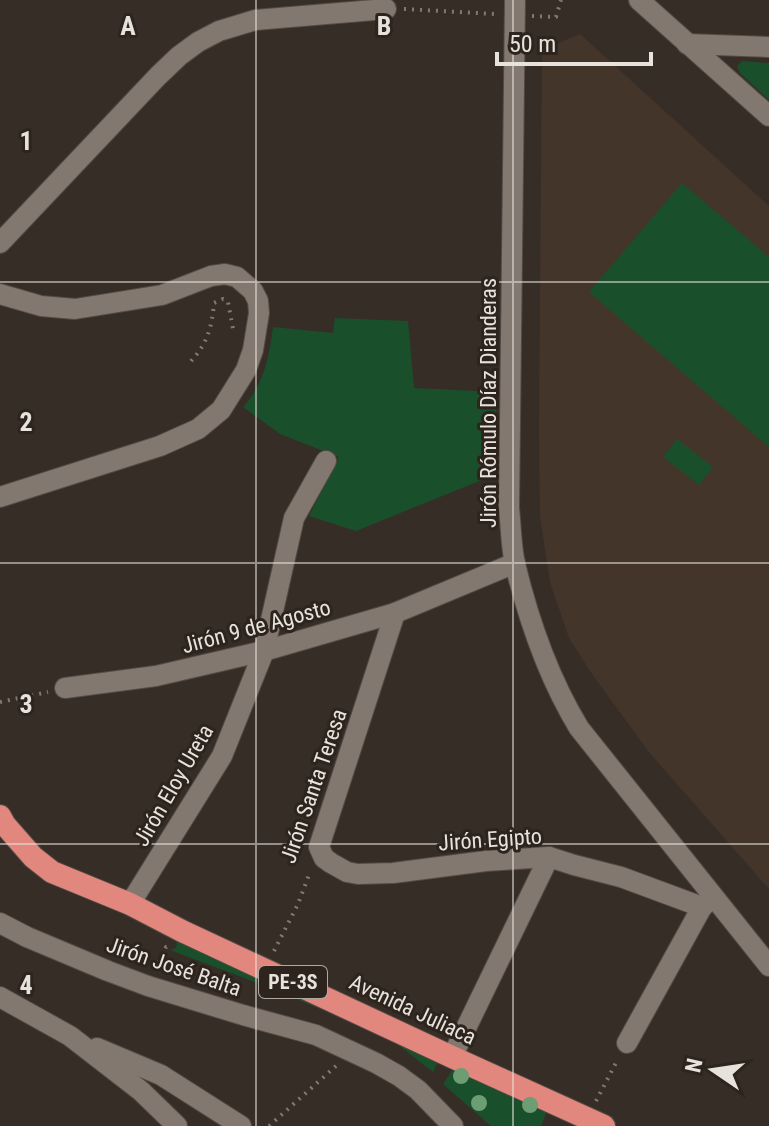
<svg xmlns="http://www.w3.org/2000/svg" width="769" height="1126" font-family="'Roboto Condensed',sans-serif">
<rect width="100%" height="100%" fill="#372d27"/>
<path fill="#44352b" d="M580,34L769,206V889L649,752L594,677L569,638L550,582L540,516L539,431L542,50Z"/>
<g fill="#1a4f2c">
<path d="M742,61L769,63V100L740,73L737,66Z"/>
<path d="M682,183L769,257V447L589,292Z"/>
<path d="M335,318L408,321L414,388L497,392L494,475L356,531L309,516L339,457L280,434L243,407C264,384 269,358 273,327L333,333Z"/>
<path d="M677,439L713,467L699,485L663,457Z"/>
<path d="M178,934L443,1050L433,1072L387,1036L247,979L170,950L176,948Z"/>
<path d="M461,1057L548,1108L541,1126H491L443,1084Z"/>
</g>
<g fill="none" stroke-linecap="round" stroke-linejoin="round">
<g stroke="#534b45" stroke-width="22">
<g id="minor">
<path d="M639,0L769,116"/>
<path d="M687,44L769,47"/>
<path d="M0,243L158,76L179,56L198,42L219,31L255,20L386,9"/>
<path d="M395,613L319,847L324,858L331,863L347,872L358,874L393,873L486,861L549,857L574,865L621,877L702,907L713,897"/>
<path d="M65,688L156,676L264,651L395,613L515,563"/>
<path d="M130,904L222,756L264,651L294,518L326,461"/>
<path d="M0,923L27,937L108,971L148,986L243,1015L316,1035L376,1063L399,1076L418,1090L453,1126"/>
<path d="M0,997L70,1036L141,1091L177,1126"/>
<path d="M627,1043L702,907"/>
<path d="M97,1048L161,1075L241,1126"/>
<path d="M452,1057L549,857"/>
</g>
</g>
<g stroke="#534b45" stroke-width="22">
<path id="tertiary" d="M0,294L41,306L75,309L162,295L211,276L225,274L237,277L253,291L258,301L259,313L253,350L246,370L221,410L198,429L160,446L0,497"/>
</g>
<g stroke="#534b45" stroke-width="22">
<path id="secondary" d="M515,0L509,508C511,526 511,546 515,564C529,622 548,677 579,728L769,966"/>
</g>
<g stroke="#534b45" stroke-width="24">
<path id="trunk" d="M0,816L5,825L33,857L52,872L130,904L182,931L452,1057L604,1126"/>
</g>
<g stroke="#827974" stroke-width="4" stroke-dasharray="2 6" stroke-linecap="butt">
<path d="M404,9L495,14"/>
<path d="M532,16L556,17L561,0"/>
<path d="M191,361C207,344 212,327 214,303L223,299L228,302L234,334"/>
<path d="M0,702L48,692"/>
<path d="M274,951L298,904L310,872"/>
<path d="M155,970L166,947H168"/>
<path d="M596,1101L618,1059"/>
<path d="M269,1126L336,1066"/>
</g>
<use href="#minor" stroke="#837870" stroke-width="20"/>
<use href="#tertiary" stroke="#837870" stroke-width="20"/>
<use href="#secondary" stroke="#837870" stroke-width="20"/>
<use href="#trunk" stroke="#e2877e" stroke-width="22"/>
</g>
<g fill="#6c9d73">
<circle cx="461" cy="1076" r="8"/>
<circle cx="479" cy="1103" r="8"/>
<circle cx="530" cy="1105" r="8"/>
</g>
<path fill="none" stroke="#e8e2dd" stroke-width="2" stroke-opacity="0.55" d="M256,0V1126M513,0V1126M0,282H769M0,563H769M0,844H769"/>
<g text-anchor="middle" stroke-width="6" stroke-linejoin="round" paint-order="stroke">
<rect fill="#2c241d" stroke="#b0a9a3" stroke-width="2" x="259" y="966" width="68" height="32" rx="6"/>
<g font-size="20" font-weight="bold" fill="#e8e2dd">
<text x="293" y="989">PE-3S</text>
</g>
<g font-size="22" fill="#e8e2dd" stroke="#2c241d">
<text transform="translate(488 403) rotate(-90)" y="8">Jirón Rómulo Díaz Dianderas</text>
<text transform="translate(256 626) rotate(-15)" y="8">Jirón 9 de Agosto</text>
<text transform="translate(173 785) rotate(-60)" y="8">Jirón Eloy Ureta</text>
<text transform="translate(313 786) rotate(-71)" y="8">Jirón Santa Teresa</text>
<text transform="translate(490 839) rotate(-4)" y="8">Jirón Egipto</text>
<text transform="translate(174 966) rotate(19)" y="8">Jirón José Balta</text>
<text transform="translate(413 1009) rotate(25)" y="8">Avenida Juliaca</text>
</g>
</g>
<g font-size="26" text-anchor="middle" font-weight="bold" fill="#e8e2dd" stroke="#2c241d" stroke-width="6" stroke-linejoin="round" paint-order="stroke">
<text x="128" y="35">A</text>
<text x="384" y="35">B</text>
<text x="26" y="150">1</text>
<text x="26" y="431">2</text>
<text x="26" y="713">3</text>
<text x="26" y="994">4</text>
</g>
<g transform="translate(713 1070) rotate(283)" stroke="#2c241d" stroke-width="6" paint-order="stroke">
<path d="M0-6L14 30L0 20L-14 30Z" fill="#e8e2dd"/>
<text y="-12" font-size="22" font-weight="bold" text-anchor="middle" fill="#e8e2dd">N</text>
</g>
<path d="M497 52v12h154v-12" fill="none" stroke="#e8e2dd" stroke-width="4"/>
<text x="509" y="52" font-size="24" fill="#e8e2dd" stroke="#2c241d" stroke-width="6" paint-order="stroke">50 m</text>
</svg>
